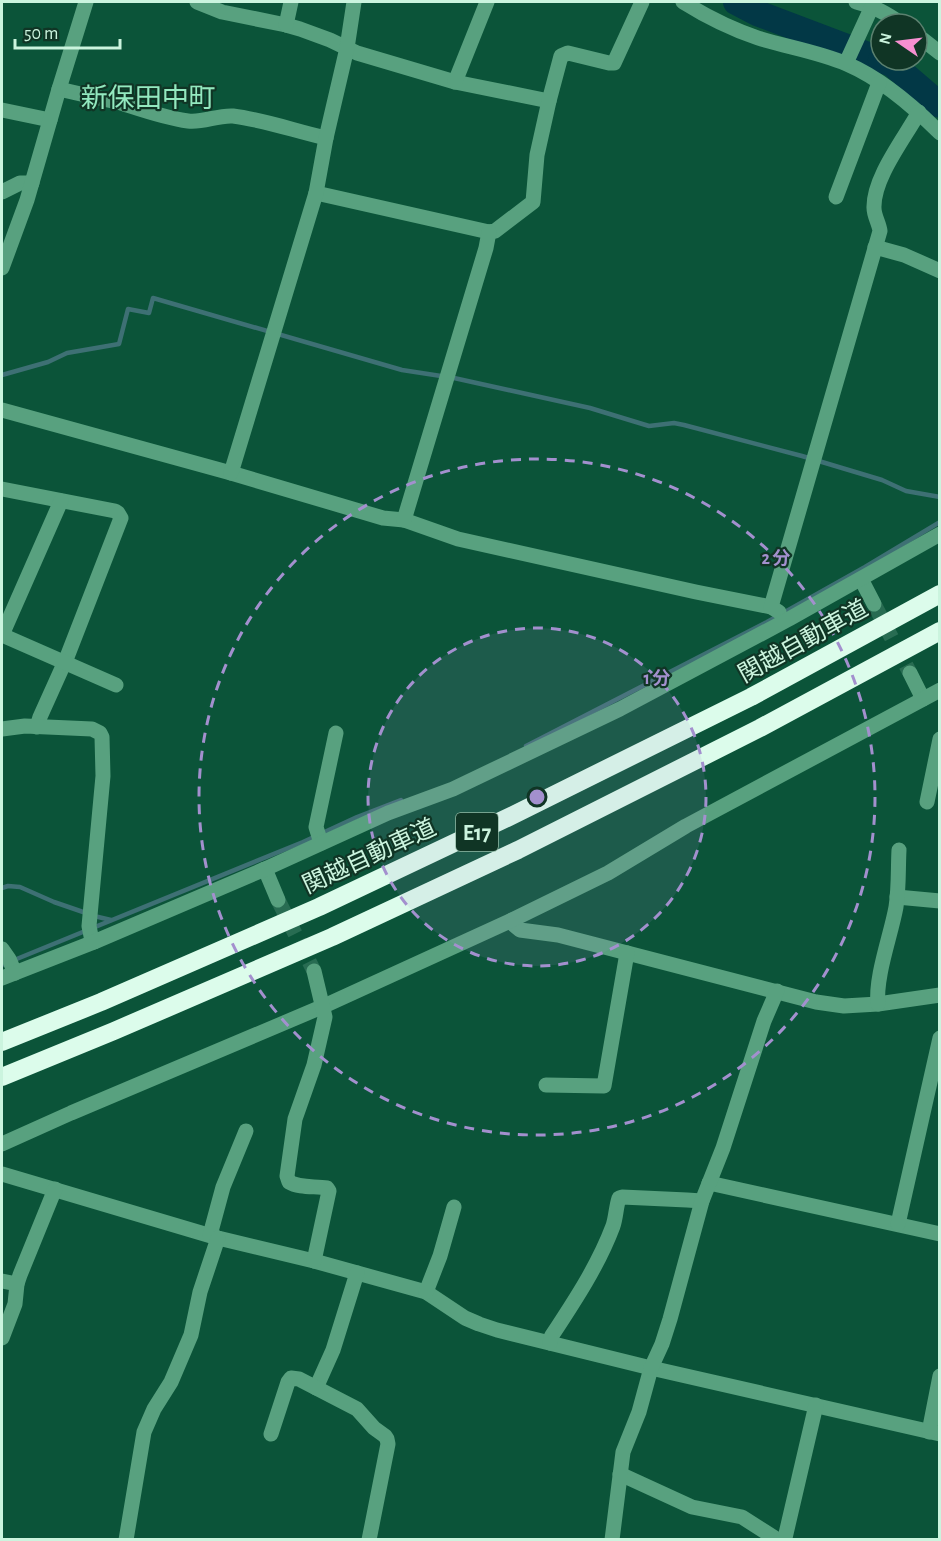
<svg xmlns="http://www.w3.org/2000/svg" width="941" height="1541" font-family="'Alegreya Sans','Noto Sans JP',sans-serif">
<rect width="100%" height="100%" fill="#0b5439"/>
<g fill="none" stroke-linecap="round" stroke-linejoin="round">
<g stroke="#3e7074" stroke-width="4.5">
<path d="M2,375L48,362L67,353L119,344L128,309L149,313L153,298L402,370L454,378L590,408L649,426L674,423L684,425L802,456L882,480L906,491L940,497"/>
<path d="M526,746L767,622L865,567L940,522"/>
<path d="M2,888L8,886L20,887L54,902L86,913"/>
<path d="M94,916L111,920"/>
<path d="M2,965L303,842L357,817L401,800"/>
</g>
<g stroke="#023846" stroke-width="26">
<path d="M736,2L757,13L881,60"/>
<path d="M881,60L892,64L940,105"/>
</g>
<g stroke="#286c52" stroke-width="15" stroke-dasharray="15 8" stroke-linecap="butt">
<path d="M874,604L910,673"/>
<path d="M278,900L314,971"/>
</g>
<g stroke="#58a17f" stroke-width="15">
<path d="M197,2L222,12L286,25L300,29L330,40L357,53L455,82L549,101"/>
<path d="M683,2C707,17 731,29 758,38C787,47 819,52 847,64C882,79 913,106 940,133"/>
<path d="M856,2C874,6 887,14 902,24"/>
<path d="M286,25L291,2"/>
<path d="M917,35L940,53"/>
<path d="M846,63L874,2"/>
<path d="M455,82L487,2"/>
<path d="M59,89C80,94 101,98 121,103C143,110 165,118 188,121C203,123 217,115 233,116C265,120 295,131 326,138"/>
<path d="M2,110L50,120"/>
<path d="M2,192L20,183H32"/>
<path d="M316,193L489,232L495,231L533,202L537,155L549,101L561,56L568,53L609,63H614L642,2"/>
<path d="M836,197L879,83"/>
<path d="M875,247L904,255L940,271"/>
<path d="M2,268L27,200L59,89L86,2"/>
<path d="M2,410L231,473L383,518L404,520L458,539L696,592L771,607"/>
<path d="M231,473L316,193L326,138L347,48L354,2"/>
<path d="M2,489L115,511L118,513L121,518L67,657L40,717L37,727"/>
<path d="M61,501L2,635L116,685"/>
<path d="M404,520L486,248L489,232"/>
<path d="M861,579L874,604"/>
<path d="M779,612L771,607L880,231C879,223 874,216 874,208C873,178 904,139 919,112"/>
<path d="M910,673L923,699"/>
<path d="M2,729L25,726L92,729L100,733L102,737L103,776L89,926L91,936L94,942"/>
<path d="M927,802L940,739"/>
<path d="M321,843L316,827L336,733"/>
<path d="M265,869L278,900"/>
<path d="M897,897L940,901"/>
<path d="M512,920L514,925L520,930L558,935L816,1002L844,1006L878,1004L940,995"/>
<path d="M2,949L9,959L15,973"/>
<path d="M2,978L94,942L265,869L388,813L453,789L620,709L789,619L940,534"/>
<path d="M878,1004C875,977 891,935 896,907C899,888 898,868 899,850"/>
<path d="M546,1085L604,1086L627,953"/>
<path d="M2,1144L71,1113L324,1006L512,920L608,873L686,826L940,690"/>
<path d="M2,1174L218,1238L314,1261L426,1292L465,1318L479,1324L497,1330L651,1368L940,1434"/>
<path d="M709,1183L940,1234"/>
<path d="M898,1224L940,1038"/>
<path d="M210,1235L223,1187L246,1131"/>
<path d="M314,1261L329,1191L327,1188C315,1186 299,1188 289,1182L287,1176L295,1119L314,1065L325,1017L314,971"/>
<path d="M2,1281L17,1284"/>
<path d="M426,1292L440,1256L454,1207"/>
<path d="M2,1338L15,1304L17,1284L20,1275L55,1189"/>
<path d="M550,1343L551,1337C574,1302 598,1266 613,1226C616,1217 616,1207 619,1198L622,1197L687,1200L702,1201"/>
<path d="M316,1388L333,1350L357,1273"/>
<path d="M929,1432L940,1376"/>
<path d="M271,1434L288,1382L291,1378L299,1379L357,1409L374,1428L385,1436L387,1439L388,1444L369,1540"/>
<path d="M620,1474L692,1507L742,1517L778,1540"/>
<path d="M126,1540L144,1432L154,1409L171,1382L191,1335L200,1292L218,1238"/>
<path d="M612,1540L623,1452L639,1412L651,1368L662,1344L670,1319L702,1201L723,1148L764,1021L777,991"/>
<path d="M781,1540L785,1538L816,1405"/>
</g>
<g stroke="#dcfceb" stroke-width="18">
<path d="M2,1042L101,1002L319,907L507,818L751,697L940,594"/>
<path d="M2,1077L114,1031L332,937L518,850L760,728L940,631"/>
</g>
</g>
<circle cx="537" cy="797" r="169" fill="#a390ce" fill-opacity=".12"/>
<g fill="none" stroke="#a390ce" stroke-width="3" stroke-dasharray="10 8">
<circle cx="537" cy="797" r="169"/>
<circle cx="537" cy="797" r="338"/>
</g>
<g text-anchor="middle" stroke-width="4.5" stroke-linejoin="round" paint-order="stroke">
<rect fill="#103525" stroke="#93bba6" stroke-width="1.5" x="456" y="813" width="42" height="38" rx="4.5"/>
<g font-size="22" font-weight="bold" fill="#cbf4de">
<text x="477" y="840">E17</text>
</g>
<g font-size="24" fill="#cbf4de" stroke="#103525">
<text transform="translate(803 641) rotate(-29)" y="8">関越自動車道</text>
<text transform="translate(369 856) rotate(-25)" y="8">関越自動車道</text>
</g>
<g font-size="27" fill="#93e9bf" stroke="#103525">
<text x="148" y="107">新保田中町</text>
</g>
</g>
<circle cx="537" cy="797" r="9" fill="#a390ce" stroke="#103525" stroke-width="3"/>
<g font-size="18" text-anchor="middle" font-weight="bold" fill="#a390ce" stroke="#103525" stroke-width="4.5" stroke-linejoin="round" paint-order="stroke">
<text x="776" y="564">2 分</text>
<text x="657" y="684">1 分</text>
</g>
<rect width="941" height="1541" fill="none" stroke="#cbf4de" stroke-width="6"/>
<g transform="translate(899 42) rotate(284)"><circle r="28" fill="#103525" stroke="#5b816f" stroke-width="1.5"/>
<path d="M0-4.5L10 22L0 15L-10 22Z" fill="#f690d1"/>
<text y="-9" font-size="16" font-weight="bold" text-anchor="middle" fill="#cbf4de">N</text>
</g>
<path d="M15 39v9h105v-9" fill="none" stroke="#cbf4de" stroke-width="3"/>
<text x="24" y="39" font-size="18" fill="#cbf4de" stroke="#103525" stroke-width="4.5" paint-order="stroke">50 m</text>
</svg>
